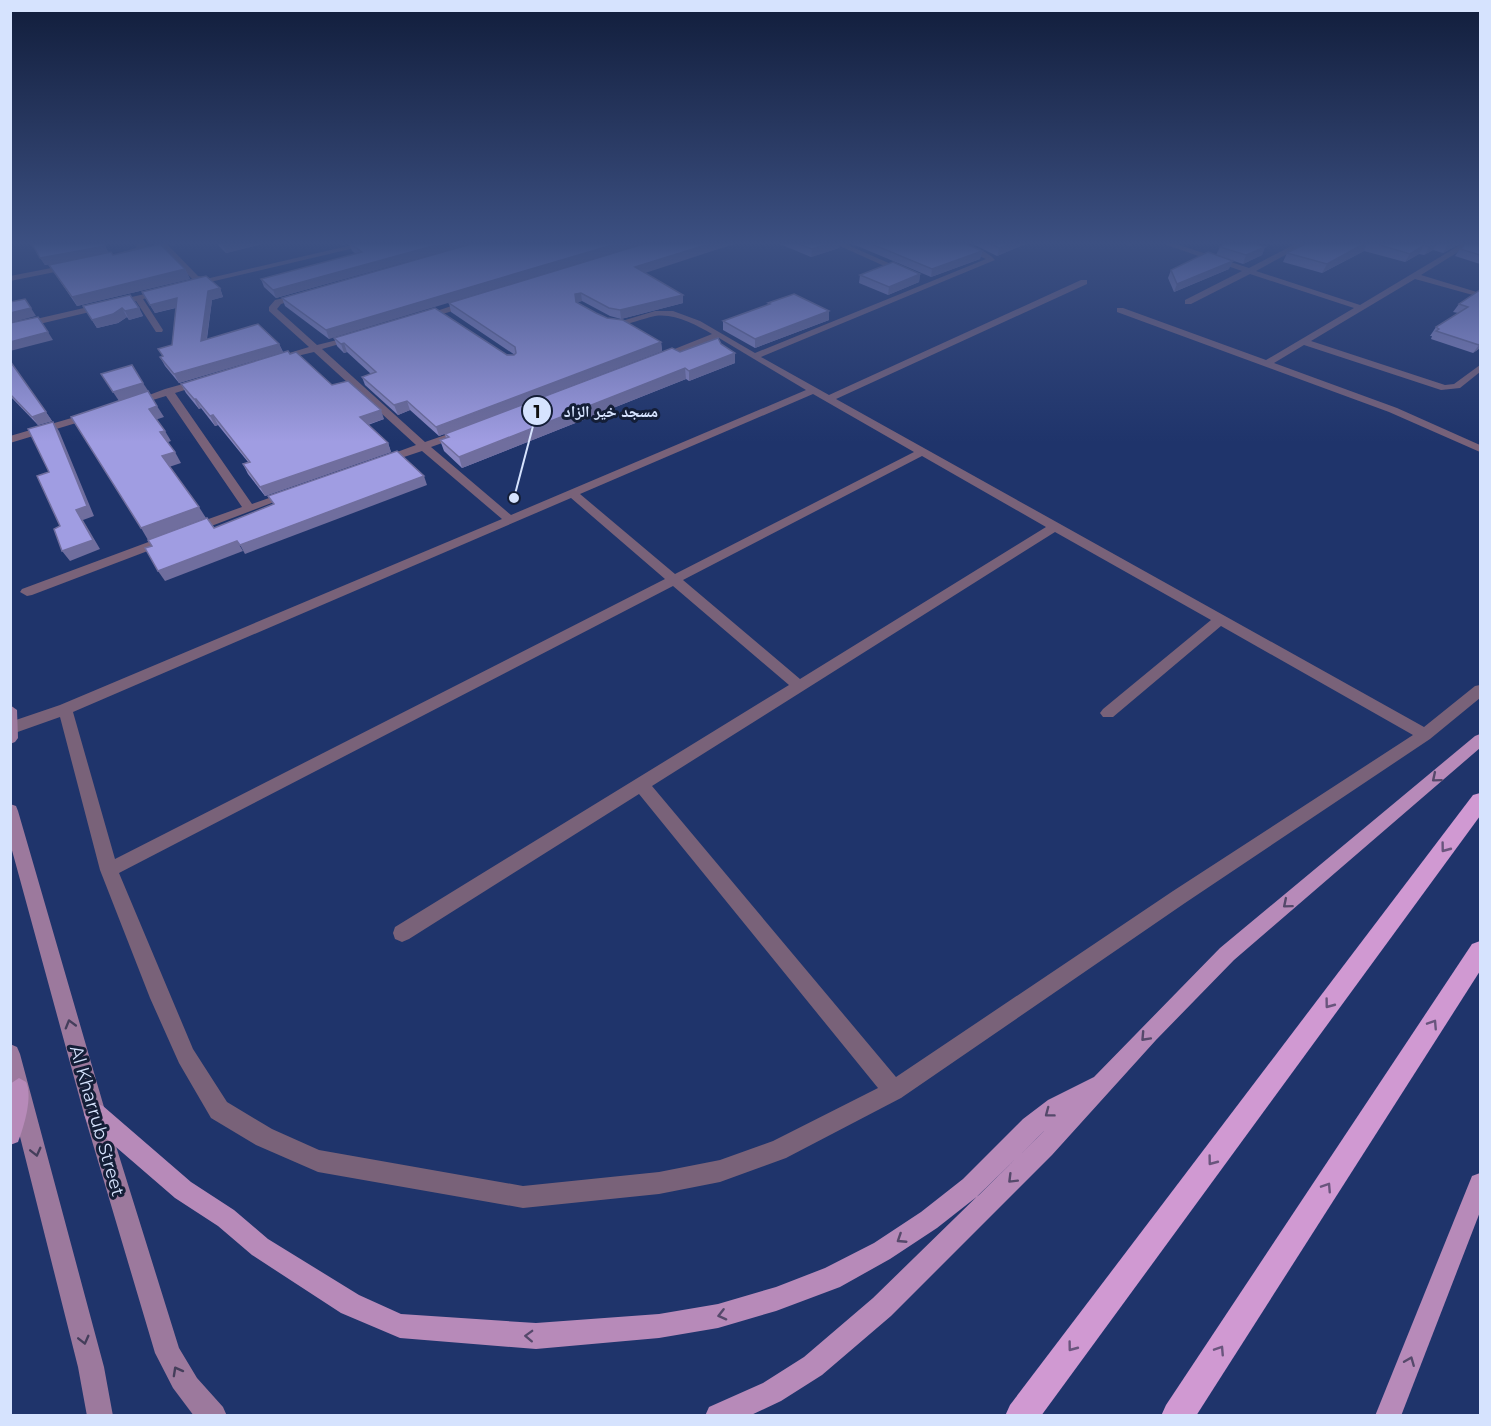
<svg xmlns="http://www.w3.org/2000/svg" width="1491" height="1426" font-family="Montserrat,'Noto Naskh Arabic',sans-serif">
<rect width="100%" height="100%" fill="#1f346b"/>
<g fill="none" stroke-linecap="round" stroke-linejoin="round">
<g fill="#796279" fill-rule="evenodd">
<path d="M137,242L146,244L142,252L119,257V253L136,248Z"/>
<path d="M157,242H165L198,276L210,278L365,242H380L210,282L193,280Z"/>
<path d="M831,242H841L909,272L902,274Z"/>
<path d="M948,242C963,242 984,248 995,260L761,357L829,395L1081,280H1087V284L836,399L1424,727L1475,686L1480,685V698L1430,739L1185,903L901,1098L786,1158L720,1182L659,1194L523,1208L318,1172L256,1145L211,1118L179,1063L150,998L100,870L60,717L12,734L10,722L60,705L502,519L422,451L386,463H378V459L416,445L314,352L276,361V357L309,347L269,311V307L275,300L306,293V297L281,304L277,309L317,345L357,335V339L322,349L425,442L454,432H462V436L431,447L511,515L806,390L719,338L663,360H657V356L712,334C696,325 675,313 655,316C636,320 625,328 605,323V319L622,321L655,311H673L700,321L755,353L986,259ZM813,394L914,452L675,574L580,494ZM922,456L1046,527L800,679L683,580ZM571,498L665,579L115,859L73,712ZM1055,532L1211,620L1103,709L1100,713L1103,717H1113L1221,626L1413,735L1173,891L896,1077L652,786ZM673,586L789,685L395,927L393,933L395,939L402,942L409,939L639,794L878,1088L773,1141L720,1160L659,1172L523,1186L319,1150L272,1129L227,1102L193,1049L119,873Z"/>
<path d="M1126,242H1136L1129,246Z"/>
<path d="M1158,242H1170L1249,268L1299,242H1309L1256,271L1360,305L1465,242H1474L1421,275L1480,293V297L1415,279L1311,341L1445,385L1454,384L1480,365V372L1460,388L1441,390L1304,345L1274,363L1397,408L1480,445V452L1389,412L1117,312V308H1123L1266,360L1354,308L1250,274L1191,304H1185V300L1242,271Z"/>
<path d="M72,264L76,266L75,268L10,281V276Z"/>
<path d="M162,290H165V294L143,299L163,330L162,332H156L136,301L10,331V325Z"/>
<path d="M469,300L473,303L472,305L423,320L419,317Z"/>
<path d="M201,379L204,380V384L175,393L252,504L289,491L295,494L193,533L187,529L189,526L242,507L166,396L133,406L128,403L165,389Z"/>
<path d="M92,412L97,415L96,417L10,443V436Z"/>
<path d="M170,534L174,535V541L32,595L27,596L20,592L22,589Z"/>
</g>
<g fill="#9c799d" fill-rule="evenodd">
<path d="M10,705L17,710L18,738L15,742L10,744Z"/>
<path d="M10,804L16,806L18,811L106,1114L179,1348L197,1378L223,1407L227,1416H194L173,1388L155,1353L84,1114L10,843Z"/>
<path d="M10,1044L17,1047L20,1054L104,1367L113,1416H87L78,1367L10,1097Z"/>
</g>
<g fill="#b78ab9" fill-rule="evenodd">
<path d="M1480,734V748L1234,960L1156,1040L1052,1155L891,1316L822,1375L781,1401L749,1416H705L709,1407L763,1383L804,1357L873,1298L1036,1139L1045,1130L979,1195L937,1228L890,1259L840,1287L776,1311L718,1328L659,1338L536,1349L400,1338L341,1313L252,1255L218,1226L175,1198L87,1122L84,1114L87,1106L95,1103L103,1106L191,1182L234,1210L268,1239L359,1295L401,1314L536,1323L659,1314L718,1304L776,1287L825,1268L874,1243L921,1212L963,1179L1023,1119L1048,1100L1094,1077L1220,948L1475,736Z"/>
<path d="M19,1078L26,1082C33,1097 24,1126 18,1142L10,1145V1084Z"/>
<path d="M1480,1173V1212L1401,1416H1375L1472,1176Z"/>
</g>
<g fill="#d099d2" fill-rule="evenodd">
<path d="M1480,793V816L1041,1416H1005L1010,1405L1473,795Z"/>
<path d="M1480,941V971L1196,1416H1161L1166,1405L1472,944Z"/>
</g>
</g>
<g fill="#8a87c2">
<path d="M31,242L105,246L108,252L113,255L185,269L190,279L77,306L49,265L72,260L45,265Z"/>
<path d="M215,242H266V243L226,253Z"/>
<path d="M340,242H477L276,298L264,287L261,279L356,254L352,251L349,243L343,245Z"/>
<path d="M478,242L329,339L285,306L282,298Z"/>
<path d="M775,242H840L839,248L811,257Z"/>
<path d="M848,242H1030L997,256L973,244L963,243L982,251L980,259L931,277Z"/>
<path d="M1309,242H1463L1443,253L1433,250L1424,255L1419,254L1405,262L1364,251L1322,273L1283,262L1287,253Z"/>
<path d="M1480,242V264L1455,256L1460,249Z"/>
<path d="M1220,247H1265L1262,255L1243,264L1216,255Z"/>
<path d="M1229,269L1174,292L1168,278L1171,270Z"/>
<path d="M644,273L683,295V303L621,319L610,316L582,301L577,302L596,313L661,342L662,351L439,436L410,410L398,415L365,385L362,377L371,374L347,352L344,353L337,346L334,338L514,355H515L451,312L449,303Z"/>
<path d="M920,274L919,282L888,295L859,283L860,275Z"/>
<path d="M220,288L223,297L212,300L207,339L279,344L283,352L179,383L165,366L160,357L162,356L172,345L176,308L155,313L142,292Z"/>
<path d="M1480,290V348L1473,353L1431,339L1432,336H1430L1436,327L1458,313L1453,312L1459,304Z"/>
<path d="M768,303L829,311V320L755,348L723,330V321L768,305Z"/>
<path d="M83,306L139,308L143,316L129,320L127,317L118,323L97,328Z"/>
<path d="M721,344L735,353V363L689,381L686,379L462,468L444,451L440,440L446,438L445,434L680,352Z"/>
<path d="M10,361L52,421L38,425L10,396Z"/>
<path d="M181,384L332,385L384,419L368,425L388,443L391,452L265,496L248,474L243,464L248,462L218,425L215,426L201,408L199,409L186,393Z"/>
</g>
<g fill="#706e9e">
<path d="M171,242H177L173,247Z"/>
<path d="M233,242H266V243L226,253L223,245Z"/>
<path d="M447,242H477L276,298L273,290Z"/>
<path d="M622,242H649L329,339L326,330Z"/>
<path d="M715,242H740L636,276L635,267Z"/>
<path d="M833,242H840L839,248L811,257L812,249Z"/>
<path d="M1013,242H1030L997,256L999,248Z"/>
<path d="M1368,242L1364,251L1322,273L1327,264Z"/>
<path d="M1437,242H1438L1433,250L1424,255L1429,247Z"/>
<path d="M1451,242H1463L1443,253L1448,244Z"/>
<path d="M1424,245L1419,254L1405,262L1410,254Z"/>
<path d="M105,246L109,253L45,265L40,258Z"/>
<path d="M1265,247L1262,255L1243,264L1246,255Z"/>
<path d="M982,251L980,259L931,277L932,269Z"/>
<path d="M1233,261L1229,269L1174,292L1177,284Z"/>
<path d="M185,269L190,279L77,306L72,297Z"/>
<path d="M920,274L919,282L888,295L889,287Z"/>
<path d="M220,288L223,297L212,300L205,350L201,341L208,291Z"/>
<path d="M581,293L582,301L576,303L575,294Z"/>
<path d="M683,295V303L621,319L620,310Z"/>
<path d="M177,298L182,306L155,313L150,305Z"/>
<path d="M31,308L36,316L10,323V313Z"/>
<path d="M122,308L127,317L118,323L97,328L92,320Z"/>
<path d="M139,308L143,316L129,320L125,311Z"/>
<path d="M829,311V320L755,348V339Z"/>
<path d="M48,332L53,340L10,351V342Z"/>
<path d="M661,342L662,351L439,436L436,427Z"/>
<path d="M344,343L347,352L344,353L341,344Z"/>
<path d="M1480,343V348L1473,353L1479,345Z"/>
<path d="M279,344L283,352L179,383L174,374Z"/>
<path d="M735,353V363L689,381V371Z"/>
<path d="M685,368L686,379L462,468L459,457Z"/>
<path d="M143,383L149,392L119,401L113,392Z"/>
<path d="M194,399H196L201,408L199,409Z"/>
<path d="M407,401L410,410L398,415L394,405Z"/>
<path d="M157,406L164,417L155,420L149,409Z"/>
<path d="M381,410L384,419L363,426L360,417Z"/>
<path d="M46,412L52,421L38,425L32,417Z"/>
<path d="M213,415L218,425L215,426L210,416Z"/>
<path d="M53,422L59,431L94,516L83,520L100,549L70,561L62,551L76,510Z"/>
<path d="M165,431L171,441L166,443L160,432Z"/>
<path d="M388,443L391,452L265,496L260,487Z"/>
<path d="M175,452L181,463L169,467L162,456Z"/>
<path d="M424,476L427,485L245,554L240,545Z"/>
<path d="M199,507L206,518L148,540L141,528Z"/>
<path d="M237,541L243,551L165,581L158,571Z"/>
</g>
<g fill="#a09de2" stroke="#706e9e" stroke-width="1.5">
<path d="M31,242H102L105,246L40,258Z"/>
<path d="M220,242H233L223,245Z"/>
<path d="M352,242H447L273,290L261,279L362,252L349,243Z"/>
<path d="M478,242H622L326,330L282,298Z"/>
<path d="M650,242H715L635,267L683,295L620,310L609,308L581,293L575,294L576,302L596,313L607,318L623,320L661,342L436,427L407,401L394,405L362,377L376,372L344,343L341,344L334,338L435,308L507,355H514L516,353L515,347L449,303Z"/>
<path d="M794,242H833L812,249Z"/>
<path d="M867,242H962L982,251L932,269Z"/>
<path d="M987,242H1013L999,248Z"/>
<path d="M1229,242H1248L1265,247L1246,255L1220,247Z"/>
<path d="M1309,242H1367L1327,264L1287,253Z"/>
<path d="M1370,242H1437L1429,247L1424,245L1410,254Z"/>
<path d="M1469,242H1480V255L1460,249Z"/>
<path d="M160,244L185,269L72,297L49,265L111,252L113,255Z"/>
<path d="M1208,252L1233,261L1177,284L1171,270Z"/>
<path d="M893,262L920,274L889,287L860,275Z"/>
<path d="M206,276L220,288L208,291L201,341L258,324L279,344L174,374L160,357L163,356L158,349L172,345L177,298L150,305L142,292Z"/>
<path d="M1480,290V343L1479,345L1436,331L1439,329L1436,327L1468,307L1459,304Z"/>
<path d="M794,294L829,311L755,339L723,321L770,304L768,303Z"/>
<path d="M130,295L139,308L125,311L122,308L113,314L92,320L83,306Z"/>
<path d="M25,299L31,308L10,313V302Z"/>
<path d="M38,317L48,332L10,342V323Z"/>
<path d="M718,338L721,344L735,353L689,371L685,368L459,457L440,440L449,437L445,434L672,348L680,352Z"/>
<path d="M288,351L290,354L296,352L332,385L348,381L381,410L360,417L388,443L260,487L243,464L250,462L213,415L210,416L196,399H194L181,384Z"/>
<path d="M10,361L46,412L32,417L10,394Z"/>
<path d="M132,365L143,383L113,392L101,374Z"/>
<path d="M148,391L157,406L149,409L165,431L160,432L175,452L162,456L199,507L141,528L71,417Z"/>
<path d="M53,422L87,506L76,510L93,540L62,551L54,529L60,526L37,476L49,472L28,429Z"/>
<path d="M397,451L424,476L240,545L237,541L158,571L145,548L152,546L148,540L207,518L214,528L274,504L268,496Z"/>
</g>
<defs><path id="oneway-chevron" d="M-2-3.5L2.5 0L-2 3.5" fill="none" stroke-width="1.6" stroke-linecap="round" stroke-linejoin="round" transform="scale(1.5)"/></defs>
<g stroke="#55496b">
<use href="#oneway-chevron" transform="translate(1436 778) rotate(140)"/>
<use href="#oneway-chevron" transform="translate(1287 904) rotate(140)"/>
<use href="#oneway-chevron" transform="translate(1145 1037) rotate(133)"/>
<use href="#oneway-chevron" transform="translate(1049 1113) rotate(143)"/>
<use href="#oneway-chevron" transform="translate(1012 1179) rotate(135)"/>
<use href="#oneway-chevron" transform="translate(901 1239) rotate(147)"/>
<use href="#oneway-chevron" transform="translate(722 1315) rotate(166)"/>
<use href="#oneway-chevron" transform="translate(529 1336) rotate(-178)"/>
<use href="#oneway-chevron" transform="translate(1410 1361) rotate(-68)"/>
</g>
<g stroke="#69557d">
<use href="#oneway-chevron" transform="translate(1445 848) rotate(127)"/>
<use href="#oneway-chevron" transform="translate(1329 1004) rotate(127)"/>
<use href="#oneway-chevron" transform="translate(1433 1024) rotate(-57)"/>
<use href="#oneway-chevron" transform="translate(1212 1161) rotate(127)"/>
<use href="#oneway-chevron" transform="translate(1327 1187) rotate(-57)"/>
<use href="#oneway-chevron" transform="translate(1072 1347) rotate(127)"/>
<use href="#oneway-chevron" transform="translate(1220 1350) rotate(-57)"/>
</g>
<g stroke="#443e5b">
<use href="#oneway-chevron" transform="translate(70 1024) rotate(-106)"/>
<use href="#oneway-chevron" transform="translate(36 1152) rotate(76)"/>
<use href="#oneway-chevron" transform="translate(84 1340) rotate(76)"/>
<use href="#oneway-chevron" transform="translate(177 1371) rotate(-119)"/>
</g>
<linearGradient id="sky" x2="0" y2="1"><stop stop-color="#111d3b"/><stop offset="0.55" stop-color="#3c5082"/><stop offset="1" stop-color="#3c5082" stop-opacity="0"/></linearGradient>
<rect width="1491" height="442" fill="url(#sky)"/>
<g text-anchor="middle" stroke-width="6" stroke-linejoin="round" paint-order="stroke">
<g font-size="18" fill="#d6e3fe" stroke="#141e37">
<text transform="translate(97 1121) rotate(74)" y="6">Al Kharrub Street</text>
</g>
</g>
<path fill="none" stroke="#d6e3fe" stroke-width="2" d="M514 498L537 411"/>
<g fill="#d6e3fe" stroke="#141e37" stroke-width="2">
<circle cx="514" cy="498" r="6"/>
<circle cx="537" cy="411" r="15"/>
</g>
<g font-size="18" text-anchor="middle" font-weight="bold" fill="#111">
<text x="537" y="418">1</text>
</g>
<g font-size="16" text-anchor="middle" font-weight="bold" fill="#d6e3fe" stroke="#141e37" stroke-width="6" stroke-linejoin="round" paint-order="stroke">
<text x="611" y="417">مسجد خير الزاد</text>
</g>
<rect width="1491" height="1426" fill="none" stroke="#d6e3fe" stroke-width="24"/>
</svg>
